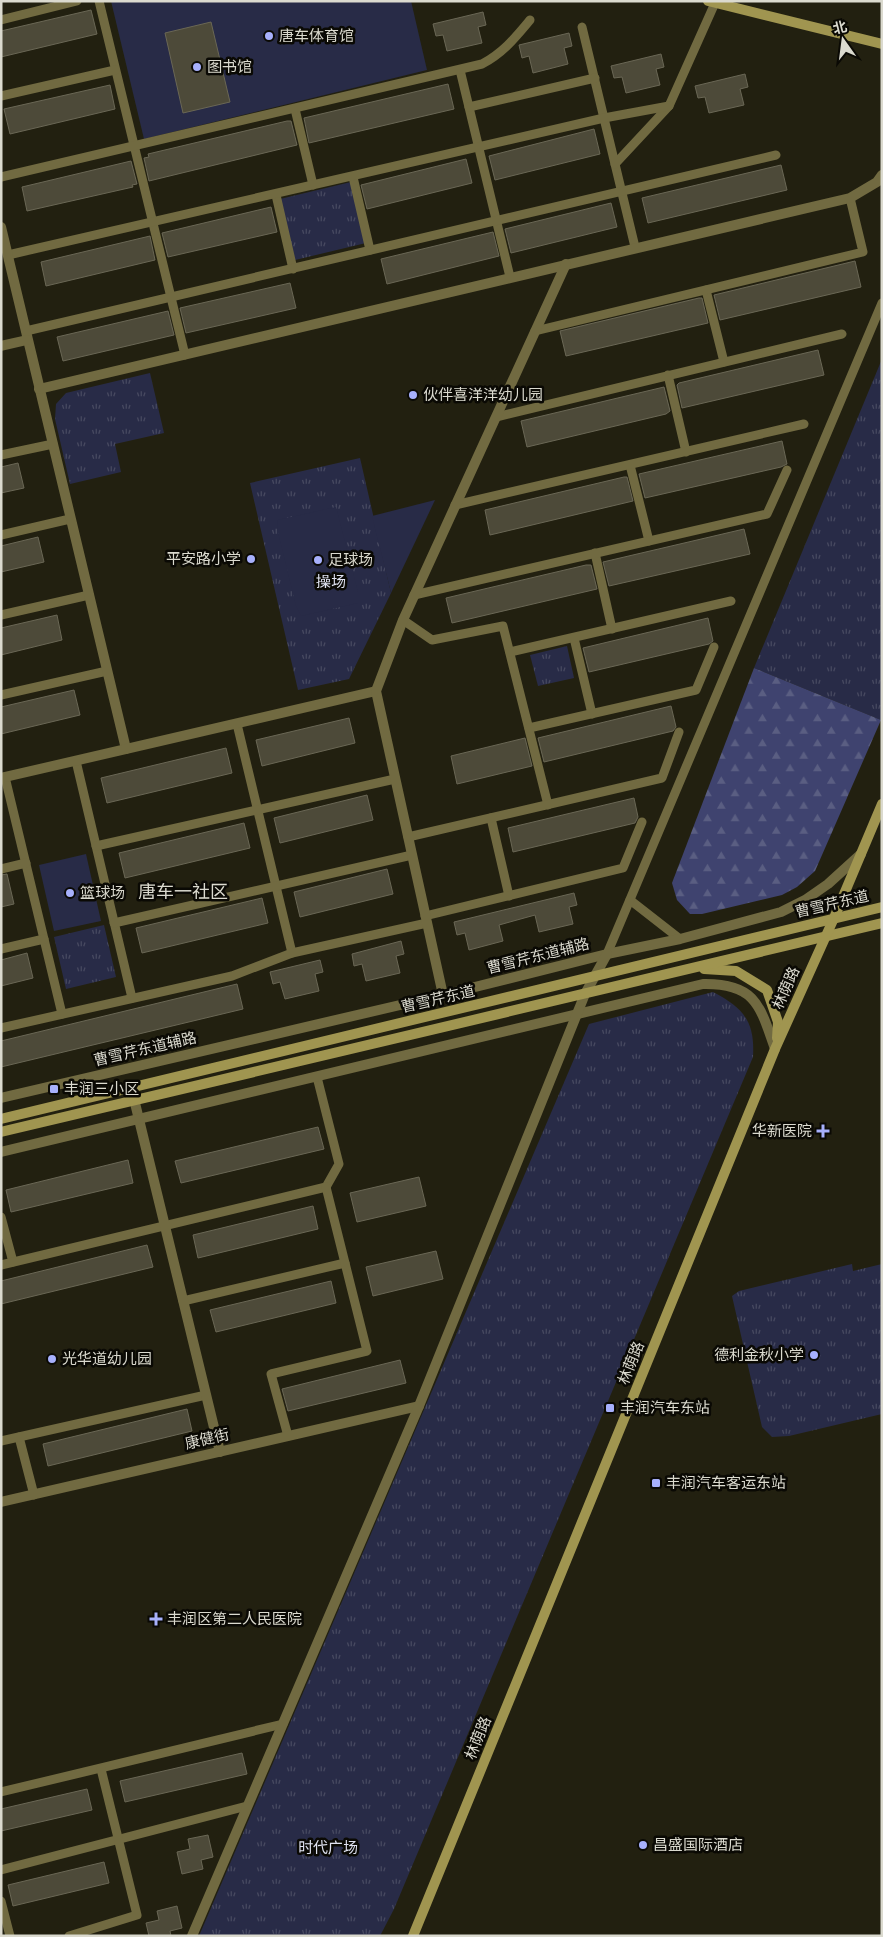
<svg xmlns="http://www.w3.org/2000/svg" width="883" height="1937" font-family="Rubik,'Noto Sans SC',sans-serif">
<defs>
<pattern id="grass-tufts" width="24" height="20" patternUnits="userSpaceOnUse" patternTransform="scale(1.25)"><rect width="24" height="20" fill="#282b47"/><path d="M3 7l-1-3M5 7V3M7 7l1-3M15 17l-1-3M17 17v-4M19 17l1-3" fill="none" stroke="#474960"/></pattern>
<pattern id="forest-firs" width="22" height="20" patternUnits="userSpaceOnUse" patternTransform="scale(1.25)"><rect width="22" height="20" fill="#3f436f"/><path d="M5 1l3.5 6h-7zM16 11l3.5 6h-7z" fill="#5a5e82"/></pattern>
</defs>
<rect width="100%" height="100%" fill="#222010"/>
<g fill="url(#grass-tufts)">
<path d="M351,182L366,243L295,260L280,199Z"/>
<path d="M882,359V718L881,720L754,668Z"/>
<path d="M150,373L164,433L115,444L121,472L70,484L55,419L56,404L66,393Z"/>
<path d="M360,458L391,593L349,679L298,690L250,483Z"/>
<path d="M567,646L574,678L538,686L530,655Z"/>
<path d="M104,925L116,977L66,989L54,937Z"/>
<path d="M713,992C744,1008 755,1022 753,1057L394,1909L380,1936H199L589,1024Z"/>
<path d="M852,1264L853,1271L882,1264V1414L789,1436L772,1437L762,1427L732,1296L739,1291Z"/>
</g>
<path fill="url(#forest-firs)" d="M754,668L881,720L815,871L797,887L782,895L702,914H690L677,900L672,883Z"/>
<g fill="#282b47">
<path d="M111,1H411L427,70L144,139Z"/>
<path d="M435,500L391,593L372,516Z"/>
<path d="M336,507L358,592V603L301,616L296,606L277,528L278,520Z"/>
<path d="M86,854L101,921L54,931L39,865Z"/>
</g>
<g fill="#4d4a39" stroke="#6a6755">
<path d="M91,10L97,34L1,57V31Z"/>
<path d="M483,12L486,25L478,27L482,43L447,51L443,35L436,36L433,24Z"/>
<path d="M211,22L230,102L183,113L165,33Z"/>
<path d="M569,33L572,46L564,48L568,64L533,73L529,56L522,58L519,45Z"/>
<path d="M661,54L664,67L656,69L660,85L626,93L622,77L614,78L611,66Z"/>
<path d="M745,74L748,87L740,89L744,105L709,113L705,97L698,98L695,86Z"/>
<path d="M448,84L454,109L309,143L304,118Z"/>
<path d="M110,85L115,109L10,134L4,109Z"/>
<path d="M287,121H291L297,145L149,181L144,158L149,157L148,154Z"/>
<path d="M594,129L600,154L495,180L489,156Z"/>
<path d="M466,159L472,183L367,209L361,185Z"/>
<path d="M131,161L137,184L132,185L133,187L27,211L22,187Z"/>
<path d="M781,165L787,190L648,223L642,198Z"/>
<path d="M611,203L617,227L511,253L505,229Z"/>
<path d="M271,207L277,232L168,257L162,233Z"/>
<path d="M493,232L499,256L387,284L381,259Z"/>
<path d="M150,236L155,260L46,286L41,262Z"/>
<path d="M855,261L861,287L720,320L714,295Z"/>
<path d="M290,283L296,308L186,333L180,308Z"/>
<path d="M699,298H702L708,323L566,356L560,331Z"/>
<path d="M168,311L174,335L63,361L57,337Z"/>
<path d="M818,350L824,375L682,408L677,385L679,383Z"/>
<path d="M664,387L670,411L666,414L527,447L521,421Z"/>
<path d="M782,441L787,464L781,467L645,498L639,474Z"/>
<path d="M18,463L24,488L1,493V467Z"/>
<path d="M624,477H627L633,501L490,535L485,510Z"/>
<path d="M744,529L750,554L609,586L603,562Z"/>
<path d="M38,537L44,562L1,572V546Z"/>
<path d="M586,565H591L597,589L452,623L446,598Z"/>
<path d="M57,615L62,640L1,655V628Z"/>
<path d="M708,618L713,641L709,644L589,672L583,648Z"/>
<path d="M74,690L80,715L1,734V707Z"/>
<path d="M671,706L676,727L673,731L544,762L538,738Z"/>
<path d="M349,718L355,743L262,766L256,740Z"/>
<path d="M525,738L532,766L457,784L451,756Z"/>
<path d="M226,748L232,773L107,803L101,778Z"/>
<path d="M367,795L373,820L280,843L274,818Z"/>
<path d="M634,798L638,817L635,823L513,852L508,828Z"/>
<path d="M244,823L250,848L125,878L119,853Z"/>
<path d="M387,869L393,894L300,917L294,892Z"/>
<path d="M7,874L14,904L1,907V875Z"/>
<path d="M574,893L577,905L569,907L573,924L539,932L535,915L499,925L503,941L469,950L465,933L457,935L454,922Z"/>
<path d="M262,898L268,923L142,953L136,928Z"/>
<path d="M401,941L404,954L396,956L400,973L366,981L362,964L354,966L352,954Z"/>
<path d="M27,953L33,978L1,986V960Z"/>
<path d="M320,960L323,972L315,974L319,991L285,999L280,982L273,984L270,972Z"/>
<path d="M237,984L243,1009L1,1067V1041Z"/>
<path d="M318,1127L324,1149L181,1183L175,1161Z"/>
<path d="M128,1160L133,1183L11,1212L6,1190Z"/>
<path d="M419,1177L426,1206L357,1222L350,1193Z"/>
<path d="M313,1206L318,1229L198,1258L193,1235Z"/>
<path d="M147,1245L153,1267L1,1304V1281Z"/>
<path d="M436,1251L443,1279L373,1296L366,1267Z"/>
<path d="M331,1281L336,1303L216,1332L210,1310Z"/>
<path d="M400,1360L406,1383L288,1411L282,1389Z"/>
<path d="M187,1409L192,1431L48,1466L43,1444Z"/>
<path d="M242,1753L247,1774L125,1802L120,1781Z"/>
<path d="M87,1789L92,1810L1,1831V1809Z"/>
<path d="M208,1835L213,1857L201,1860L203,1869L182,1874L177,1852L190,1849L188,1839Z"/>
<path d="M104,1862L109,1883L13,1906L8,1885Z"/>
<path d="M177,1906L182,1928L170,1931L171,1936H149L146,1923L159,1920L157,1911Z"/>
</g>
<g fill="none" stroke-linecap="round" stroke-linejoin="round">
<g stroke="#716a41" stroke-width="9">
<path d="M99,1L185,355"/>
<path d="M1,20L77,1"/>
<path d="M582,27L635,247"/>
<path d="M460,70L510,277"/>
<path d="M1,96L115,70"/>
<path d="M469,107L595,78"/>
<path d="M295,109L313,185"/>
<path d="M615,164L669,106L715,3"/>
<path d="M1,177L482,64C503,53 515,38 530,20"/>
<path d="M353,177L370,250"/>
<path d="M276,195L293,269"/>
<path d="M8,255L604,118L669,106"/>
<path d="M706,290L724,362"/>
<path d="M26,331L776,155"/>
<path d="M535,331L863,252L850,198"/>
<path d="M668,375L686,452"/>
<path d="M496,417L842,334"/>
<path d="M1,455L53,444"/>
<path d="M630,465L649,541"/>
<path d="M455,505L804,424"/>
<path d="M1,535L70,519"/>
<path d="M595,553L612,629"/>
<path d="M414,595L767,514L787,470"/>
<path d="M1,615L89,595"/>
<path d="M403,620L432,640L503,626L548,805"/>
<path d="M574,638L592,714"/>
<path d="M510,652L731,601"/>
<path d="M1,695L107,671"/>
<path d="M237,724L292,953"/>
<path d="M529,728L696,690L714,647"/>
<path d="M76,761L132,998"/>
<path d="M5,777L62,1014"/>
<path d="M491,818L509,896"/>
<path d="M408,837L662,778L679,732"/>
<path d="M96,846L395,779"/>
<path d="M1,869L26,863"/>
<path d="M630,900L680,939"/>
<path d="M425,916L623,868L642,822"/>
<path d="M114,923L412,855"/>
<path d="M1,949L44,939"/>
<path d="M607,954L882,303"/>
<path d="M1,1028L232,976L292,953L427,923"/>
<path d="M1,1217L13,1262"/>
<path d="M1,1265L326,1187L339,1164L317,1077"/>
<path d="M183,1301L345,1263"/>
<path d="M288,1436L271,1374L367,1351L326,1187"/>
<path d="M19,1437L34,1495"/>
<path d="M1,1441L206,1395"/>
<path d="M1,1792L283,1724"/>
<path d="M1,1870L247,1806"/>
<path d="M1,1901L10,1936"/>
<path d="M69,1936L137,1915L101,1769"/>
</g>
<g stroke="#716a41" stroke-width="10">
<path d="M1,227L126,749"/>
<path d="M1,346L27,340"/>
<path d="M39,389L850,198L877,182L882,175"/>
<path d="M1,778L376,691"/>
<path d="M443,995L376,691L403,620L566,264"/>
<path d="M1,1098L443,995L607,954L680,939L781,912L805,900L828,884L861,854"/>
<path d="M134,1099L220,1452"/>
<path d="M1,1152L703,984C755,983 760,1005 775,1049"/>
<path d="M1,1502L419,1406"/>
<path d="M192,1936L419,1406L585,994L607,954"/>
</g>
<g stroke="#a09550" stroke-width="10">
<path d="M708,1L882,44"/>
<path d="M704,969L736,971L767,990L778,1022L777,1038"/>
<path d="M1,1119L882,907"/>
<path d="M1,1132L882,923"/>
<path d="M413,1936L775,1049L834,918L882,804"/>
</g>
</g>
<g fill="#a7b0fc" stroke="#0a0904" stroke-width="2">
<circle cx="269" cy="36" r="5"/>
<circle cx="197" cy="67" r="5"/>
<circle cx="413" cy="395" r="5"/>
<circle cx="251" cy="559" r="5"/>
<circle cx="318" cy="560" r="5"/>
<circle cx="70" cy="893" r="5"/>
<rect x="49" y="1084" width="10" height="10" rx="2.5"/>
<path d="M820.5 1123.5h5v5h5v5h-5v5h-5v-5h-5v-5h5z"/>
<circle cx="814" cy="1355" r="5"/>
<circle cx="52" cy="1359" r="5"/>
<rect x="605" y="1403" width="10" height="10" rx="2.5"/>
<rect x="651" y="1478" width="10" height="10" rx="2.5"/>
<path d="M153.5 1611.5h5v5h5v5h-5v5h-5v-5h-5v-5h5z"/>
<circle cx="643" cy="1845" r="5"/>
</g>
<g text-anchor="middle" stroke-width="5" stroke-linejoin="round" paint-order="stroke">
<g font-size="15" fill="#dbdacf" stroke="#0a0904" text-anchor="start">
<text x="279" y="41">唐车体育馆</text>
<text x="207" y="72">图书馆</text>
<text x="423" y="400">伙伴喜洋洋幼儿园</text>
<text x="241" y="564" text-anchor="end">平安路小学</text>
<text x="328" y="565">足球场</text>
<text x="80" y="898">篮球场</text>
<text x="64" y="1094">丰润三小区</text>
<text x="812" y="1136" text-anchor="end">华新医院</text>
<text x="804" y="1360" text-anchor="end">德利金秋小学</text>
<text x="62" y="1364">光华道幼儿园</text>
<text x="620" y="1413">丰润汽车东站</text>
<text x="666" y="1488">丰润汽车客运东站</text>
<text x="167" y="1624">丰润区第二人民医院</text>
<text x="653" y="1850">昌盛国际酒店</text>
</g>
<g font-size="15" fill="#e0e3f2" stroke="#0a0904">
<text x="331" y="587">操场</text>
<text x="328" y="1853">时代广场</text>
</g>
<g font-size="15" fill="#dbdacf" stroke="#0a0904">
<text transform="translate(832 904) rotate(-13)" y="5">曹雪芹东道</text>
<text transform="translate(538 956) rotate(-14)" y="5">曹雪芹东道辅路</text>
<text transform="translate(786 988) rotate(-66)" y="5">林荫路</text>
<text transform="translate(438 999) rotate(-13)" y="5">曹雪芹东道</text>
<text transform="translate(145 1049) rotate(-13)" y="5">曹雪芹东道辅路</text>
<text transform="translate(631 1363) rotate(-68)" y="5">林荫路</text>
<text transform="translate(207 1439) rotate(-13)" y="5">康健街</text>
<text transform="translate(478 1738) rotate(-68)" y="5">林荫路</text>
</g>
<g font-size="18" fill="#dbdacf" stroke="#0a0904">
<text x="183" y="898">唐车一社区</text>
</g>
</g>
<rect width="883" height="1937" fill="none" stroke="#dbdacf" stroke-width="5"/>
<g transform="translate(843 40) rotate(346)" stroke="#0a0904" stroke-width="4" paint-order="stroke">
<path d="M0-4L9 19L0 12L-9 19Z" fill="#dbdacf"/>
<text y="-8" font-size="14" font-weight="bold" text-anchor="middle" fill="#dbdacf">北</text>
</g>
</svg>
